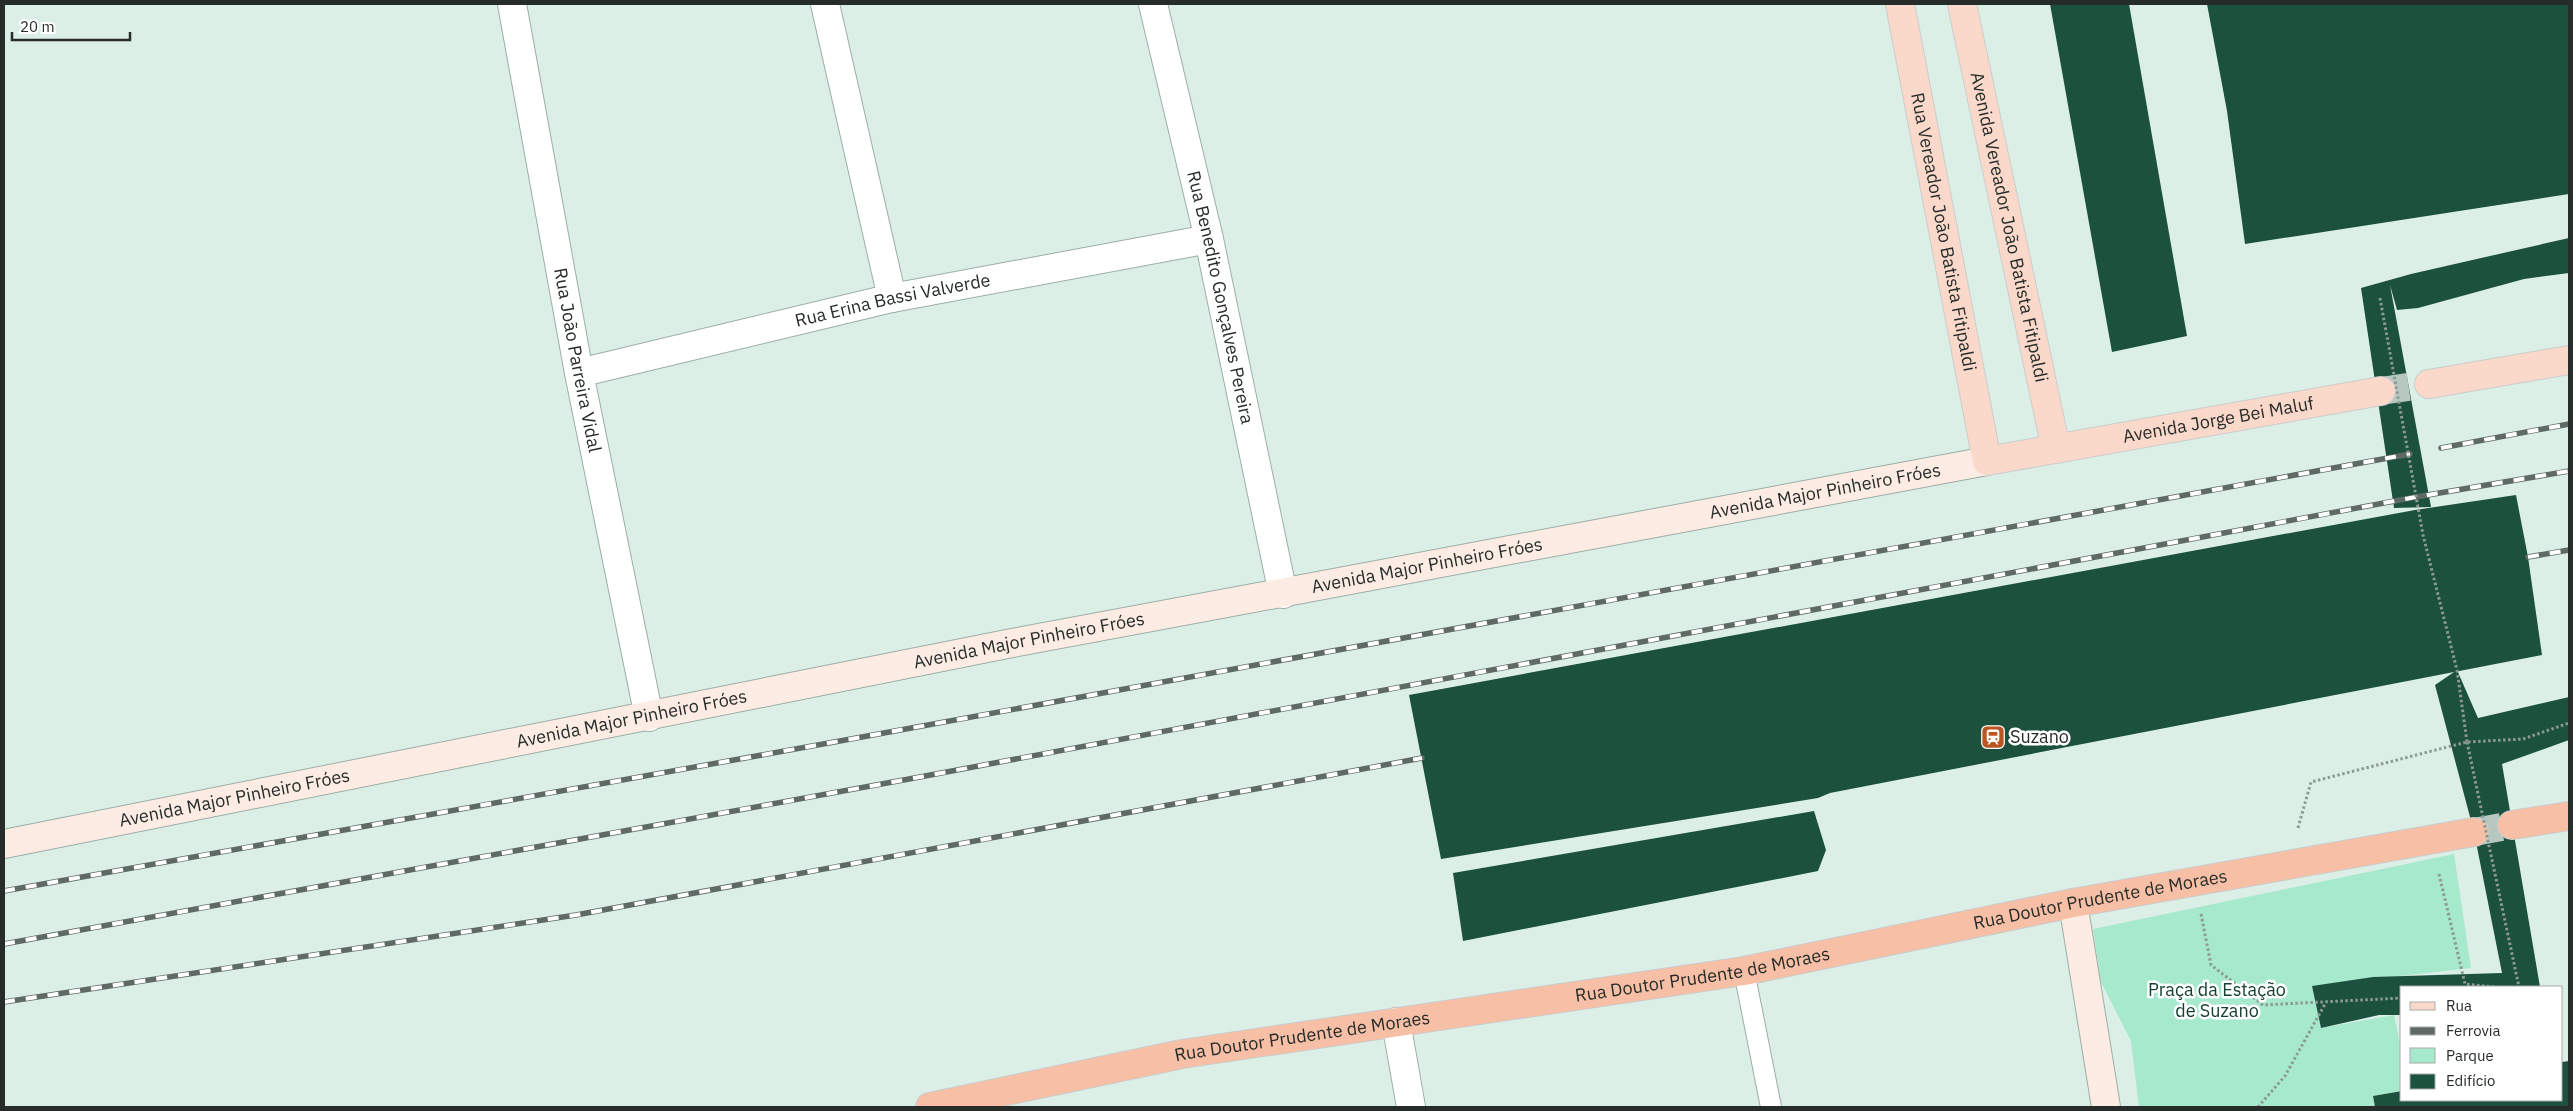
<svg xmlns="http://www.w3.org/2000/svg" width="2573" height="1111" font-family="'IBM Plex Sans',sans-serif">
<rect width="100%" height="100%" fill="#dcefe6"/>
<path fill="#a7e9cd" d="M2454,854L2471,968L2312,986L2321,1028L2394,1015L2402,1053V1091L2373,1096L2375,1107H2139L2131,1041L2101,982L2093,929Z"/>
<g fill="#1c513e">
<path d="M2050,4H2129L2187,336L2112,352Z"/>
<path d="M2207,4H2569V194L2245,244L2227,111Z"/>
<path d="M2569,238V273L2524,279L2418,308L2397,310L2390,285L2431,507L2394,508L2361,288L2411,274Z"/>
<path d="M2516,495L2528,557L2542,655L1830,793L1818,798L1441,859L1409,695L2415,510Z"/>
<path d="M2457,670L2478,718L2569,697V740L2502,764L2540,987H2402V1015H2379L2321,1028L2312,986L2373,977L2502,973L2474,832L2435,685Z"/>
<path d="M1814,811L1826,850L1818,871L1463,941L1453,873Z"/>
<path d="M2569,1061V1107H2375L2373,1096L2402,1091V1100H2562V1062Z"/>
</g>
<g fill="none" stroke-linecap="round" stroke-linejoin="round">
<path stroke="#b7c8c0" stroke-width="28" stroke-dasharray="28 14" stroke-linecap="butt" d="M2381,391L2429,384"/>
<path stroke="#b7c8c0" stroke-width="28" stroke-dasharray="28 14" stroke-linecap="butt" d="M2474,832L2512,825"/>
<g stroke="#9caea6" stroke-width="22">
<path id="lane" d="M1744,971L1771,1107"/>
</g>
<g stroke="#9caea6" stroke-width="30">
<g id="street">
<path id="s1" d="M512,4L579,373L649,717"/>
<path d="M825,4L892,298"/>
<path id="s2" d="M1153,4L1209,239L1283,594"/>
<path id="s3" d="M579,373L892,298L1209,239"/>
<path d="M1396,1022L1411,1107"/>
</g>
</g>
<g stroke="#9caea6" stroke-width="30">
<g id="secondary">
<path id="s4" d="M4,844L1007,644L1987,461"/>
<path d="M2073,903L2106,1107"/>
</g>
</g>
<g stroke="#cbcccc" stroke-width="30">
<g id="primary">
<path id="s5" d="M1900,4L1987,461L2381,391"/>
<path id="s6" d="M1962,4L2056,449"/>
<path d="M2429,384L2569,360"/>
</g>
</g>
<g stroke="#cbcccc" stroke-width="30">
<g id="highway">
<path d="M2512,825L2569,816"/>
<path id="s7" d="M930,1107L1182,1054L1744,971L2073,903L2474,832"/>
</g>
</g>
<g stroke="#8d9a94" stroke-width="3" stroke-dasharray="2.5 2.5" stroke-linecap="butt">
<path d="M2457,670L2467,742"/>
<path d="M2298,828L2311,782L2467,742L2523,739L2569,723"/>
<path d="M2439,874L2465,984L2494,987"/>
<path d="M2201,914L2211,965L2263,1005L2402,998"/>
<path d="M2258,1107L2285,1076L2325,1004"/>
</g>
<use href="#lane" stroke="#fff" stroke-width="20"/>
<use href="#street" stroke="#fff" stroke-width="28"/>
<use href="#secondary" stroke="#fcece4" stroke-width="28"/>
<use href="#primary" stroke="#fad9ca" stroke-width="28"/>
<use href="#highway" stroke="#f6bfa6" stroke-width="28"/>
<g stroke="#5f6a65" stroke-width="5.5">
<g id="rail">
<path d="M2441,448L2569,424"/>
<path d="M2528,557L2569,550"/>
<path d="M4,891L862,737L2410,454"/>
<path d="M4,944L909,779L2416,497L2569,471"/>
<path d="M4,1002L576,915L1422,758"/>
</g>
</g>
<use href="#rail" stroke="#fff" stroke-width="4" stroke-dasharray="11" stroke-linecap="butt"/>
<g stroke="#8d9a94" stroke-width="3" stroke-dasharray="2.5 2.5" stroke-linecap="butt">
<path d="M2380,298L2423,535L2457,670"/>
<path d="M2467,742L2519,987"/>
</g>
</g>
<defs>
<g id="station-square" transform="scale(1.25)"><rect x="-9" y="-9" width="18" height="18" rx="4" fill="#ba5621" stroke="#fff"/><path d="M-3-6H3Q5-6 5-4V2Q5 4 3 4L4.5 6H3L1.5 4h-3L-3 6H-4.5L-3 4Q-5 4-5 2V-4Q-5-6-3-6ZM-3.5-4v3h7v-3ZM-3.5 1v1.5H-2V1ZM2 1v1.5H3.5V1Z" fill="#fff"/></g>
</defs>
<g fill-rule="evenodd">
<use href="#station-square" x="1993" y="737"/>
</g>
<g text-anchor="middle" stroke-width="5" stroke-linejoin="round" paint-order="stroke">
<g font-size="18" fill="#252c29" stroke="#fff">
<text dy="6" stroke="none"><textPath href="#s6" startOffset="228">Avenida Vereador João Batista Fitipaldi</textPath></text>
<text dy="6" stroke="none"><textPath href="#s5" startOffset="232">Rua Vereador João Batista Fitipaldi</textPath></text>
<text dy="6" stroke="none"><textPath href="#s2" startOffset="301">Rua Benedito Gonçalves Pereira</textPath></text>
<text dy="6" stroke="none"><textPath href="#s3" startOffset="322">Rua Erina Bassi Valverde</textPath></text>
<text dy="6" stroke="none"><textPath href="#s1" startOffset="362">Rua João Parreira Vidal</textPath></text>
<text dy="6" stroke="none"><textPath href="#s5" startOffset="700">Avenida Jorge Bei Maluf</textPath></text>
<text dy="6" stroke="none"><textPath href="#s4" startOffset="1855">Avenida Major Pinheiro Fróes</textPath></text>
<text dy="6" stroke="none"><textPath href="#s4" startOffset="1450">Avenida Major Pinheiro Fróes</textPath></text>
<text dy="6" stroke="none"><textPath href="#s4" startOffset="1045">Avenida Major Pinheiro Fróes</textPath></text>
<text dy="6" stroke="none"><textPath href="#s4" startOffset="640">Avenida Major Pinheiro Fróes</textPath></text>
<text dy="6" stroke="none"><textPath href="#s4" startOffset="235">Avenida Major Pinheiro Fróes</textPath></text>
<text dy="6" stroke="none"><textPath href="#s7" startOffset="1189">Rua Doutor Prudente de Moraes</textPath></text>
<text dy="6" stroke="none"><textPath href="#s7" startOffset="784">Rua Doutor Prudente de Moraes</textPath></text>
<text dy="6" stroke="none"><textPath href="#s7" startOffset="379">Rua Doutor Prudente de Moraes</textPath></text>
</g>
<g font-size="18" fill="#252c29" stroke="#fff" text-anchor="start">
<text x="2010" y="743">Suzano</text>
</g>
<g font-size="18" fill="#154030" stroke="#fff">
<text x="2217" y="996">Praça da Estação<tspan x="2217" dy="21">de Suzano</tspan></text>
</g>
</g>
<rect width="2573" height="1111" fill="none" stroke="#252c29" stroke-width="10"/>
<rect x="2400" y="986" width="162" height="115" fill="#ffffff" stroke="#a8aba9"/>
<rect x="2410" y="1002" width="25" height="8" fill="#fad9ca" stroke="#a8aba9"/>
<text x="2446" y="1011" font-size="15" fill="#252c29">Rua</text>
<rect x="2410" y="1027" width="25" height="8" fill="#5f6a65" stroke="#a8aba9"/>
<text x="2446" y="1036" font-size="15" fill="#252c29">Ferrovia</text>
<rect x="2410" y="1048" width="25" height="15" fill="#a7e9cd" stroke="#a8aba9"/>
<text x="2446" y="1061" font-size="15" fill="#252c29">Parque</text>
<rect x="2410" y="1074" width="25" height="15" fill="#1c513e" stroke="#a8aba9"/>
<text x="2446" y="1086" font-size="15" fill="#252c29">Edifício</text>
<path d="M12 32v8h118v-8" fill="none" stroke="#252c29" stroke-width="2.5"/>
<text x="20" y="32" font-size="15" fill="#252c29" stroke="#ffffff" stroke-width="4" paint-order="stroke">20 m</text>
</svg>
